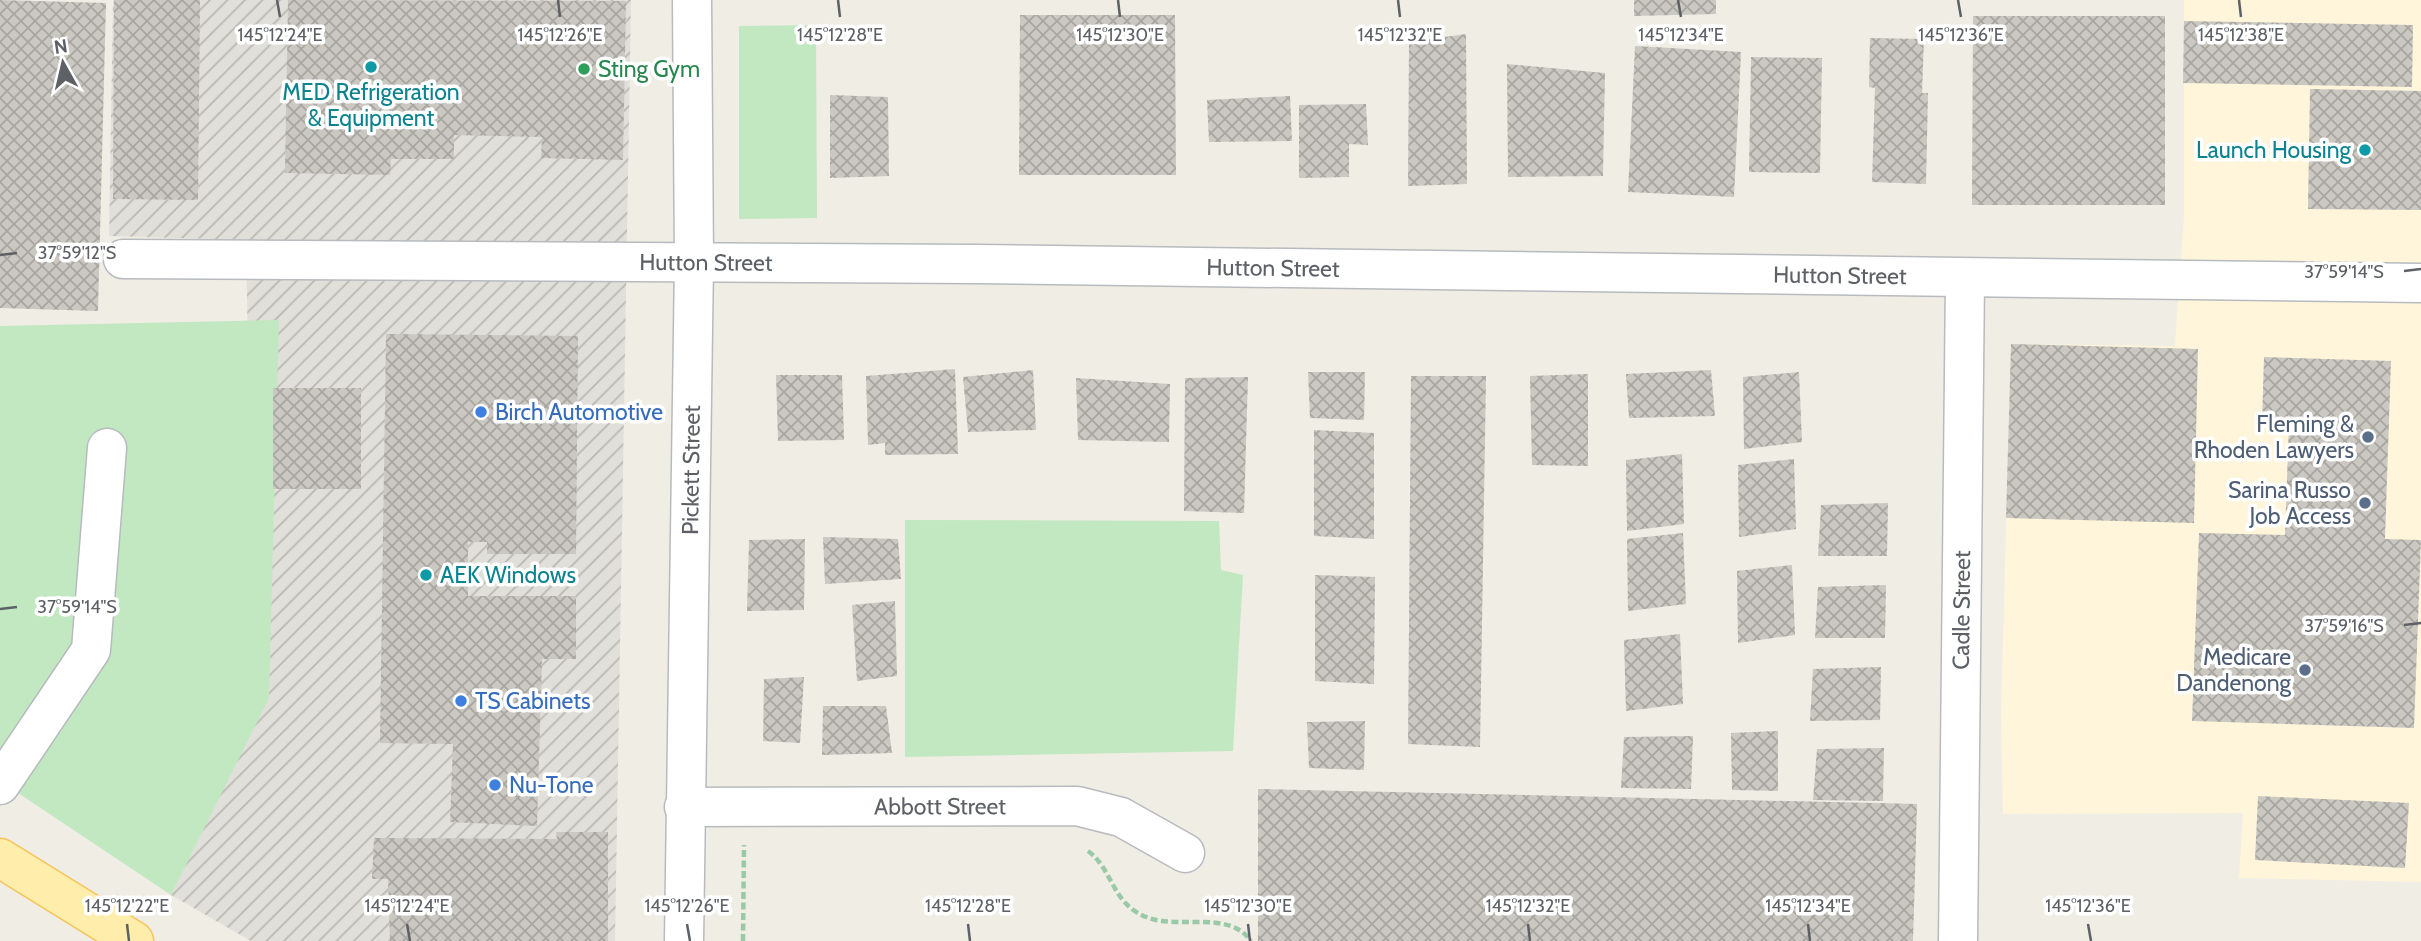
<svg xmlns="http://www.w3.org/2000/svg" width="2421" height="941" font-family="Cabin,sans-serif">
<defs>
<pattern id="industrial-furrows" width="10" height="10" patternUnits="userSpaceOnUse" patternTransform="scale(1.75)"><rect width="10" height="10" fill="#e1dfd9"/><path d="M-1 1l2-2M0 10L10 0M9 11l2-2" fill="none" stroke="#bab8b4"/></pattern>
<pattern id="building-cross-hatch" width="8" height="8" patternUnits="userSpaceOnUse" patternTransform="scale(1.75)"><rect width="8" height="8" fill="#cbc8c2"/><path d="M0 0l8 8M0 8l8-8" fill="none" stroke="#a8a6a1"/></pattern>
</defs>
<rect width="100%" height="100%" fill="#f0ede5"/>
<path fill="#fff5db" d="M2184,0H2421V882L2239,878L2243,813L2003,814L2001,714L2011,344L2175,346L2184,216Z"/>
<path fill="url(#industrial-furrows)" d="M113,0H631L615,941H251L171,895L254,694L246,240L109,236Z"/>
<g fill="#c2e8c1">
<path d="M816,25L817,218L739,219V26Z"/>
<path d="M279,320L269,698L171,895L0,781V326Z"/>
<path d="M905,520L1219,521L1221,570L1243,575L1233,751L905,757Z"/>
</g>
<g fill="url(#building-cross-hatch)">
<path d="M0,0L106,3L98,311L0,308Z"/>
<path d="M114,0H200L198,200L113,199Z"/>
<path d="M288,0L626,1L623,160L541,158L542,137L454,135V159H391L390,175L285,173Z"/>
<path d="M1634,0H1716V14L1634,16Z"/>
<path d="M1020,15H1175L1176,175H1019Z"/>
<path d="M1973,16H2165V205H1972Z"/>
<path d="M2184,21L2413,25L2412,87L2183,83Z"/>
<path d="M1466,34L1467,184L1408,186L1409,42Z"/>
<path d="M1870,38L1924,39L1922,93H1928L1926,184L1872,182L1875,88L1869,87Z"/>
<path d="M1635,46L1741,52L1734,197L1628,192Z"/>
<path d="M1751,57L1822,58L1820,173L1749,172Z"/>
<path d="M1507,64L1605,73L1603,176L1508,177Z"/>
<path d="M2310,89L2421,91V210L2308,209Z"/>
<path d="M830,95L888,97L889,176L830,178Z"/>
<path d="M1290,96L1292,141L1209,142L1207,100Z"/>
<path d="M1366,104L1368,145L1349,144V177L1299,178V105Z"/>
<path d="M386,334L578,336L576,554H487V542H468V596H576V659H542L537,826L450,822L453,744L380,743Z"/>
<path d="M2011,344L2198,349L2194,523L2006,518Z"/>
<path d="M2264,357L2391,361L2385,539L2421,540L2414,728L2192,721L2199,533L2285,535L2289,423H2262Z"/>
<path d="M955,369L958,454L885,455V443L868,445L866,376Z"/>
<path d="M1033,370L1036,430L968,432L963,377Z"/>
<path d="M1711,370L1715,416L1629,418L1626,374Z"/>
<path d="M1308,372H1365L1364,420L1310,418Z"/>
<path d="M1799,372L1802,442L1744,449L1743,377Z"/>
<path d="M1588,374V466L1532,465L1530,376Z"/>
<path d="M776,375H842L844,440L778,441Z"/>
<path d="M1411,376H1486L1480,747L1408,744Z"/>
<path d="M1248,377L1244,513L1184,511L1185,378Z"/>
<path d="M1076,378L1170,384L1169,442L1078,440Z"/>
<rect x="273" y="388" width="88" height="101"/>
<path d="M1314,430L1374,433V539L1314,536Z"/>
<path d="M1682,454L1684,524L1627,531L1626,460Z"/>
<path d="M1794,459L1796,529L1739,537L1738,465Z"/>
<path d="M1888,503L1887,556H1818L1821,505Z"/>
<path d="M1683,533L1686,604L1628,611L1627,539Z"/>
<path d="M823,537L898,539L901,579L825,584Z"/>
<path d="M805,539L804,610L747,611L749,540Z"/>
<path d="M1792,565L1795,635L1738,643L1737,571Z"/>
<path d="M1315,575L1375,577L1374,684L1315,681Z"/>
<path d="M1886,585L1885,638H1815L1818,587Z"/>
<path d="M895,601L897,676L857,681L852,605Z"/>
<path d="M1680,634L1683,704L1626,711L1624,640Z"/>
<path d="M1881,667L1880,720L1810,721L1813,669Z"/>
<path d="M804,677L800,743L763,741L764,679Z"/>
<path d="M823,706H886L892,753L822,755Z"/>
<path d="M1365,721L1364,770L1309,768L1307,722Z"/>
<path d="M1778,731V791L1732,790L1731,733Z"/>
<path d="M1693,736L1691,789L1621,788L1624,737Z"/>
<path d="M1884,748L1883,801L1813,800L1817,749Z"/>
<path d="M1258,789L1917,804L1913,941H1258Z"/>
<path d="M2258,796L2409,803L2405,868L2255,860Z"/>
<path d="M556,832H608V941H390L388,879H372L374,838L557,839Z"/>
</g>
<g fill="none" stroke-linecap="round" stroke-linejoin="round">
<g stroke="#b7bbbf" stroke-width="41">
<g id="minor">
<path id="s1" d="M123,259L977,264L2421,283"/>
<path d="M0,785L91,650L107,448"/>
<path id="s2" d="M684,807L1077,806L1121,817L1185,853"/>
<path id="s3" d="M684,941L694,262L692,0"/>
<path id="s4" d="M1958,941L1965,278"/>
</g>
</g>
<g stroke="#f6c458" stroke-width="41">
<path id="major" d="M0,858L134,941"/>
</g>
<g stroke="#99c9a6" stroke-width="4.5" stroke-dasharray="7 3.5" stroke-linecap="butt">
<path d="M1088,851C1114,870 1111,905 1149,918C1181,929 1229,910 1251,941"/>
<path d="M743,941L744,845"/>
</g>
<use href="#minor" stroke="#fff" stroke-width="38"/>
<use href="#major" stroke="#ffeeab" stroke-width="38"/>
</g>
<path fill="none" stroke="#5d6166" stroke-width="2.5" d="M277,0L280,17M558,0L560,17M838,0L840,17M1118,0L1120,17M1398,0L1400,17M1678,0L1681,17M1958,0L1961,17M2239,0L2241,17M0,255L17,253M2404,271L2421,269M0,609L17,607M2404,625L2421,623M127,924L129,941M407,924L410,941M687,924L690,941M968,924L970,941M1248,924L1250,941M1528,924L1530,941M1808,924L1810,941M2088,924L2091,941"/>
<g fill="#0f9aa8" stroke="#fff" stroke-width="2.5">
<circle cx="371" cy="67" r="7"/>
<circle cx="2365" cy="150" r="7"/>
<circle cx="426" cy="575" r="7"/>
</g>
<circle fill="#2e9e5b" stroke="#fff" stroke-width="2.5" cx="584" cy="69" r="7"/>
<g fill="#3f7fe0" stroke="#fff" stroke-width="2.5">
<circle cx="481" cy="412" r="7"/>
<circle cx="461" cy="701" r="7"/>
<circle cx="495" cy="785" r="7"/>
</g>
<g fill="#5c6f8a" stroke="#fff" stroke-width="2.5">
<circle cx="2368" cy="437" r="7"/>
<circle cx="2365" cy="503" r="7"/>
<circle cx="2305" cy="670" r="7"/>
</g>
<g text-anchor="middle" stroke-width="7" stroke-linejoin="round" paint-order="stroke">
<g font-size="23" fill="#27864d" stroke="#fff" text-anchor="start">
<text x="598" y="77">Sting Gym</text>
</g>
<g font-size="23" fill="#0d838f" stroke="#fff">
<text x="371" y="100">MED Refrigeration<tspan x="371" dy="26">&amp; Equipment</tspan></text>
<text x="2351" y="158" text-anchor="end">Launch Housing</text>
<text x="440" y="583" text-anchor="start">AEK Windows</text>
</g>
<g font-size="23" fill="#5d6166" stroke="#fff">
<text dy="8" stroke="none"><textPath href="#s1" startOffset="583">Hutton Street</textPath></text>
<text dy="8" stroke="none"><textPath href="#s1" startOffset="1150">Hutton Street</textPath></text>
<text dy="8" stroke="none"><textPath href="#s1" startOffset="1717">Hutton Street</textPath></text>
<text dy="8" stroke="none"><textPath href="#s3" startOffset="471">Pickett Street</textPath></text>
<text dy="8" stroke="none"><textPath href="#s4" startOffset="331">Cadle Street</textPath></text>
<text dy="8" stroke="none"><textPath href="#s2" startOffset="256">Abbott Street</textPath></text>
</g>
<g font-size="23" fill="#366cbe" stroke="#fff" text-anchor="start">
<text x="495" y="420">Birch Automotive</text>
<text x="475" y="709">TS Cabinets</text>
<text x="509" y="793">Nu-Tone</text>
</g>
<g font-size="23" fill="#4e5e75" stroke="#fff" text-anchor="end">
<text x="2354" y="432">Fleming &amp;<tspan x="2354" dy="26">Rhoden Lawyers</tspan></text>
<text x="2351" y="498">Sarina Russo<tspan x="2351" dy="26">Job Access</tspan></text>
<text x="2291" y="665">Medicare<tspan x="2291" dy="26">Dandenong</tspan></text>
</g>
</g>
<g font-size="18" text-anchor="middle" fill="#5d6166" stroke="#fff" stroke-width="7" stroke-linejoin="round" paint-order="stroke">
<text x="280" y="41">145°12'24"E</text>
<text x="560" y="41">145°12'26"E</text>
<text x="840" y="41">145°12'28"E</text>
<text x="1120" y="41">145°12'30"E</text>
<text x="1400" y="41">145°12'32"E</text>
<text x="1681" y="41">145°12'34"E</text>
<text x="1961" y="41">145°12'36"E</text>
<text x="2241" y="41">145°12'38"E</text>
<text x="77" y="259">37°59'12"S</text>
<text x="2344" y="278">37°59'14"S</text>
<text x="77" y="613">37°59'14"S</text>
<text x="2344" y="632">37°59'16"S</text>
<text x="127" y="912">145°12'22"E</text>
<text x="407" y="912">145°12'24"E</text>
<text x="687" y="912">145°12'26"E</text>
<text x="968" y="912">145°12'28"E</text>
<text x="1248" y="912">145°12'30"E</text>
<text x="1528" y="912">145°12'32"E</text>
<text x="1808" y="912">145°12'34"E</text>
<text x="2088" y="912">145°12'36"E</text>
</g>
<g transform="translate(63 63) rotate(352)" stroke="#ffffff" stroke-width="5" paint-order="stroke">
<path d="M0-5L12 26L0 18L-12 26Z" fill="#5d6166"/>
<text y="-10" font-size="19" font-weight="bold" text-anchor="middle" fill="#5d6166">N</text>
</g>
</svg>
